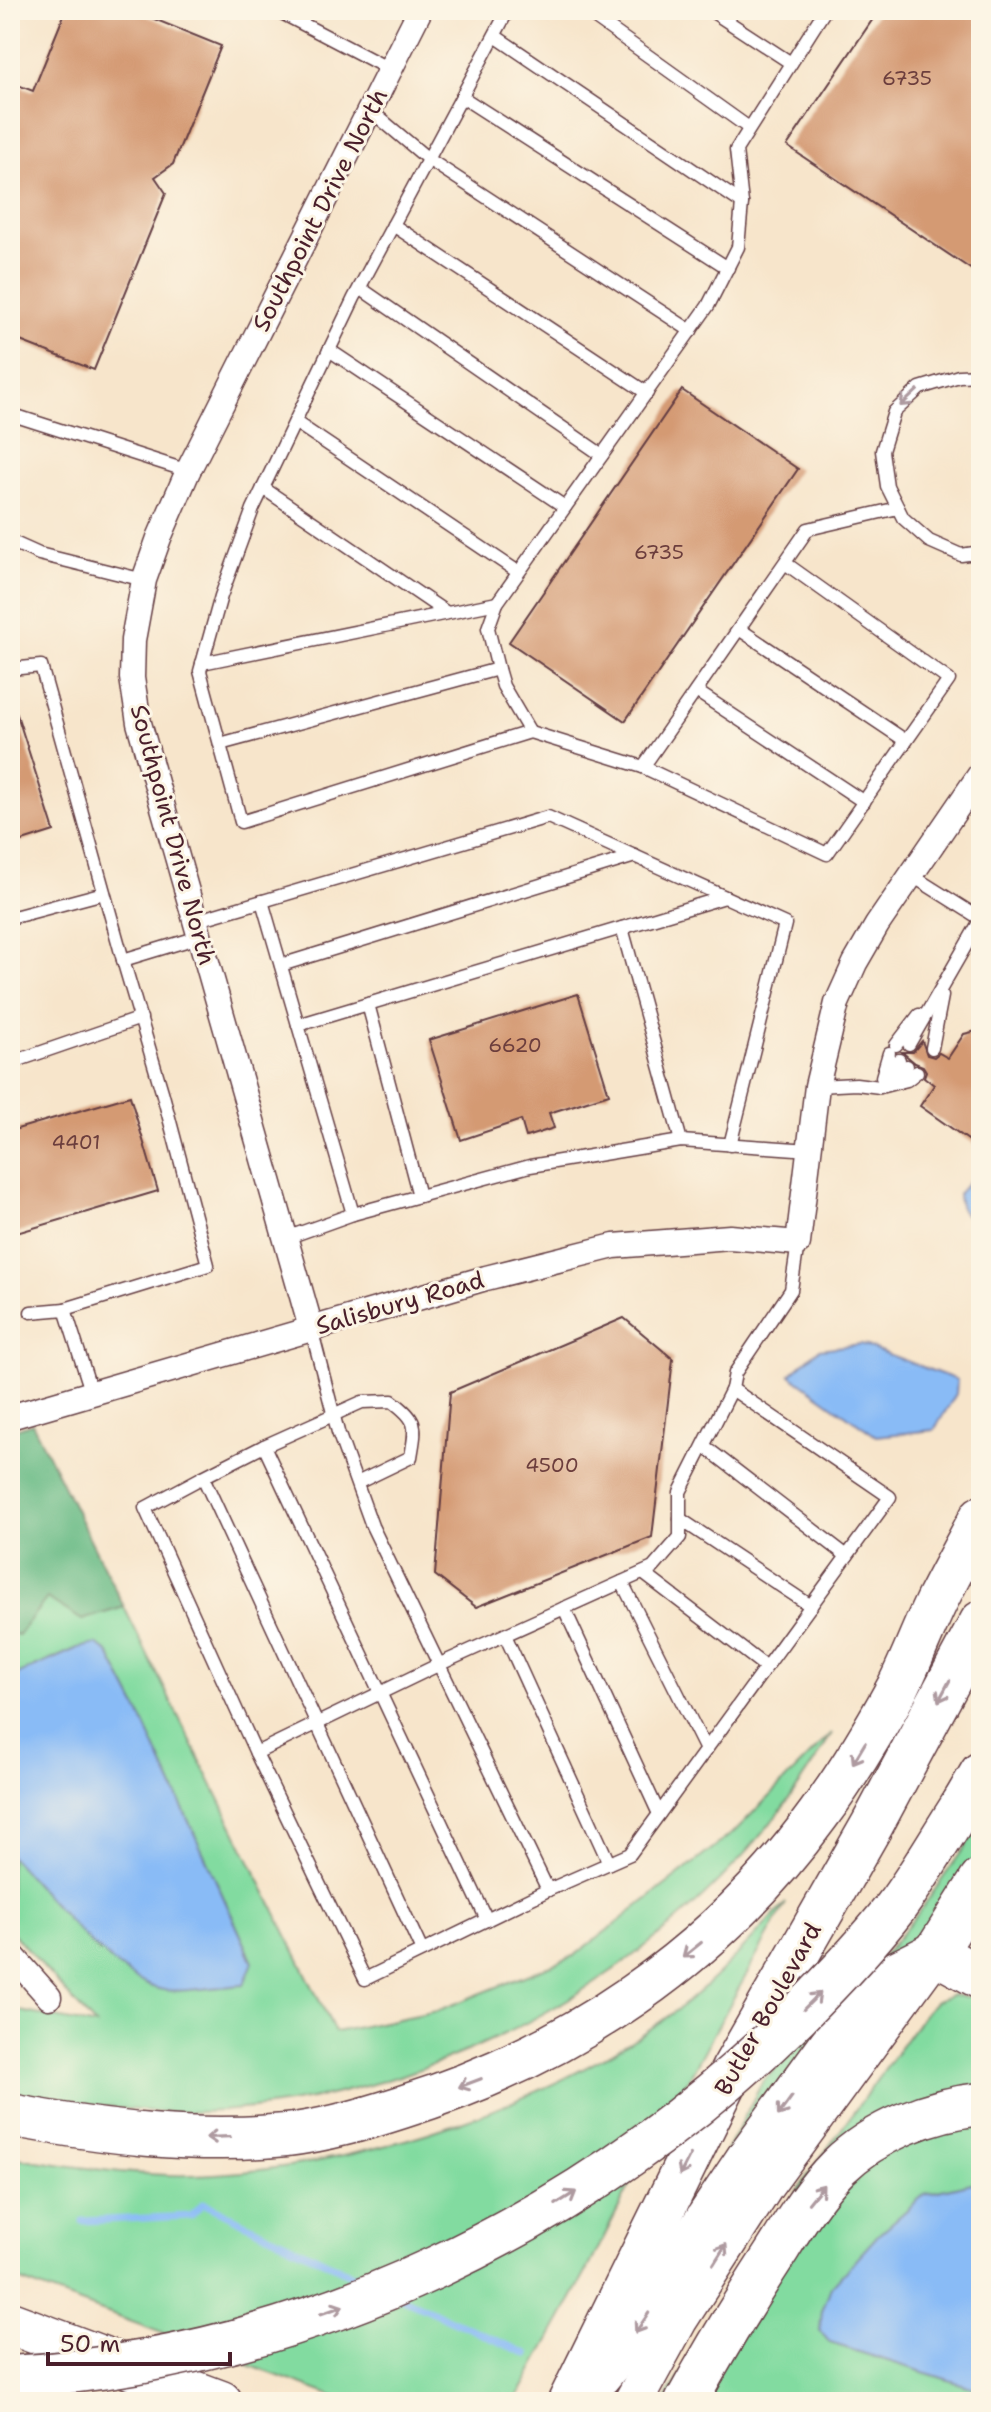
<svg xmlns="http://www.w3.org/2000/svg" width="991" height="2412" font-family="'Shantell Sans',sans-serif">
<rect width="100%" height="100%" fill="#fcf5e5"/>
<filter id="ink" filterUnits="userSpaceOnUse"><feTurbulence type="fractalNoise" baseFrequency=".0125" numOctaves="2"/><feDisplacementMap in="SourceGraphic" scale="16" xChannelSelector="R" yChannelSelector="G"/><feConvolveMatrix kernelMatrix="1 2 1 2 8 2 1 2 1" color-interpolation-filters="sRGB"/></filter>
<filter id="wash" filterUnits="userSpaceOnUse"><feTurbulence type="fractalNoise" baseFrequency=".006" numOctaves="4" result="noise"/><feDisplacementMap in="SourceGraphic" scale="32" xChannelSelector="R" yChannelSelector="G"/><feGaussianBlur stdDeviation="1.8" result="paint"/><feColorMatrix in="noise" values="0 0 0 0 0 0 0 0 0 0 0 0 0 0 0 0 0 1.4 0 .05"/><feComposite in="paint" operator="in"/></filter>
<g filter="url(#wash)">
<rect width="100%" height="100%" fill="#f7e5cb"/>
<g fill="#82dba0" stroke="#667d66" stroke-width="2">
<path d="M47,1597L82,1620L124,1607L335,2032L437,2011L574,1956L735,1831L832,1733C709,1949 468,2093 221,2111C150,2116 80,2104 10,2092V2009L96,2026L10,1930V1856L99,1952L253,1962L137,1708L108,1652L78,1648L10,1678V1632L18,1635Z"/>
<path d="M981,1824V1850L920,1945L705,2191L763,2081L821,2024L890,1948L920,1911Z"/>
<path d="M786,1903L630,2185L588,2269L515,2402H349L10,2277V2157C77,2167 147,2179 215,2174C369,2165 555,2102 678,2009C718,1979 752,1938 786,1903Z"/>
<path d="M952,1995L970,1997L981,2003V2091L887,2120L676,2402H664L781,2213L928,2009L936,2001Z"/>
<path d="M981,2115V2181L925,2194L830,2343L981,2390V2402H697L819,2206L866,2160Z"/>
</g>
<path fill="#69bb86" stroke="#5a6d58" stroke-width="2" d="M32,1423L124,1607L82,1620L47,1598L18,1635L10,1632V1431Z"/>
<g fill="#89bbf6" stroke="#6a6d90" stroke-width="2">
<path d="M981,1176V1225C965,1216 959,1212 958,1194L971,1179Z"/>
<path d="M861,1344L957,1380L956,1394L934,1430L876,1436L790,1375L819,1349Z"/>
<path d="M96,1644L108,1652L137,1708L253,1962L244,1985C225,1986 179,1993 163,1990C115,1982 44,1892 10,1856V1678L78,1648Z"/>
<path d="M981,2181V2390L830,2343L820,2331L822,2311L831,2287L878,2235L925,2194Z"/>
</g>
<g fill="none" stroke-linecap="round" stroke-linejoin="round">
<g stroke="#89bbf6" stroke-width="7">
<path d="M83,2221L191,2216L203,2203L365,2281"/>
<path d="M401,2298L527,2354"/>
</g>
</g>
<g id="blocks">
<g fill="#d49a73">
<path d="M66,10H132L221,46L173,164L155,177L166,193L94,370L10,337V82L33,91Z"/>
<path d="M879,10H981V276L787,146Z"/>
<path d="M682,390L798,469L625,721L509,642Z"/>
<path d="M14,705L54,831L10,845V706Z"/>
<path d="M578,994L609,1094L549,1113L554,1128L526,1137L521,1120L461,1140L429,1040Z"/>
<path d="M981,1030V1149L920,1106L934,1085L924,1077L926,1071L923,1066L915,1063L902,1052H913L922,1041L927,1055L934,1057L939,1053L948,1058L964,1034Z"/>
<path d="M130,1096L158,1191L10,1235V1131Z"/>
<path d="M624,1318L673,1359L652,1537L476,1607L435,1575L450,1392Z"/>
</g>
</g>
</g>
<g filter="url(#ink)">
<use href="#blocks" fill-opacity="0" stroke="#643d43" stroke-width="2"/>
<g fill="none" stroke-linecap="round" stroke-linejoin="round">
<g stroke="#643d43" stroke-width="15">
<g id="lane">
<path d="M276,10L391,70"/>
<path d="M508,10L354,298L253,509L221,596L200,671L241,822L530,732L643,767"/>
<path d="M584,10L749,128"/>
<path d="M710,10L791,63"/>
<path d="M495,36L742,203"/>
<path d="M462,97L728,268"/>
<path d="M370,110L428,159L691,331"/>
<path d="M393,225L647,393"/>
<path d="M360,288L602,455"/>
<path d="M329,350L565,507"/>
<path d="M981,375L959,376L920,388L894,412L882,451L887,486L903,518L929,541L961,555L981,552"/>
<path d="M10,414L188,471"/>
<path d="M295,422L518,572"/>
<path d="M263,488L447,613"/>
<path d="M10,541L39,554L144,580"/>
<path d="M785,563L949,680L827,854L643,767L808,529L898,508"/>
<path d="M739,629L906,741"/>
<path d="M202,663L497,603"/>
<path d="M10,669L41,666L123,960L199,937"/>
<path d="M696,691L864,802"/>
<path d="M530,732L503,686L498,669L488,628L497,603L708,306L738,247L742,203L736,150L825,10"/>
<path d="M220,744L498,669"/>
<path d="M911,875L981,919"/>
<path d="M262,901L353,1214"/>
<path d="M10,918L104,893"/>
<path d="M195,921L548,817L785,924L730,1145"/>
<path d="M622,928L681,1141"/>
<path d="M281,965L635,856"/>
<path d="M368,1004L419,1196"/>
<path d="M298,1025L725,897"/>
<path d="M909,1044L981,919"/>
<path d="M896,1045L919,1015"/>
<path d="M932,1048L942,996"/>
<path d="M10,1063L141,1018"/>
<path d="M882,1077L889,1053"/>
<path d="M889,1081L907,1066"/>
<path d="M817,1086L856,1084L880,1087L899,1060"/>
<path d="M880,1087L907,1080L917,1072"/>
<path d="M286,1238L353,1214L530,1166L681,1141L810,1150"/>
<path d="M31,1312L65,1309"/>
<path d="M311,1328L338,1432L372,1526L548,1890"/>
<path d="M92,1394L65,1309L208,1265L163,1095L123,960"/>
<path d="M264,1446L362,1402L392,1401C419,1421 416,1426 411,1457L357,1483"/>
<path d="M704,1446L847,1556"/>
<path d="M203,1477L145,1508L256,1753L365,1979L548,1890L630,1854L890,1497L732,1389"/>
<path d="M680,1519L811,1606"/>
<path d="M643,1573L766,1667"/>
<path d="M622,1582L706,1750"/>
<path d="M564,1608L659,1814"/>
<path d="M505,1635L609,1863"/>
<path d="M256,1753L440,1664L653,1568L680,1537V1492L732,1389L735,1373L791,1290L798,1243"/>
<path d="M422,1951L203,1477L264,1446L487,1920"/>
</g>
</g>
<g stroke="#643d43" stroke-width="27">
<g id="street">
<path d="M311,1328L139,723L132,678L133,640L144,580L159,538L188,471L420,10"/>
<path d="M10,1417L486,1278L614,1246L730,1237L798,1243L817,1086L837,1003L855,963L877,925L981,773"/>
<path d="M10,1953L49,1997"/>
</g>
</g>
<g stroke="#643d43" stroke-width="41">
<path id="primary" d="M633,2402L678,2320L765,2185L935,1953"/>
</g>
<g stroke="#643d43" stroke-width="45">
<g id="highway">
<path d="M964,1802L981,1773"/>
<path d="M935,1953L981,1880"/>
<path d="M935,1953L981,1978"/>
<path d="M10,2115C101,2132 193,2144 286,2135C325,2131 365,2119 402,2107C569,2055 715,1957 818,1815C848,1775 874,1731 898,1687C912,1659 923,1629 937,1600C951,1572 966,1545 981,1517"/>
<path d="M10,2323L221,2402"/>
<path d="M599,2376L640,2327L686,2250L751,2153L840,2031L889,1976L935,1953"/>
<path d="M569,2402L732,2070L872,1825L981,1622"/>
<path d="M686,2402C714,2351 745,2300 777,2251C795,2222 814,2191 838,2167C875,2131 930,2109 981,2104"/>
</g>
</g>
<use href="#lane" stroke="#fff" stroke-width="12"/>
<use href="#street" stroke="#fff" stroke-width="24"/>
<use href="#primary" stroke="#fff" stroke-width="38"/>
<use href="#highway" stroke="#fff" stroke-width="42"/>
<g stroke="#643d43" stroke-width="45" stroke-linecap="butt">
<path id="highway-bridge" d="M10,2377C305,2360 588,2222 797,2016C831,1982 865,1947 895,1908C920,1875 941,1837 964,1802"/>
</g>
<use href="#highway-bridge" stroke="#fff" stroke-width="42"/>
</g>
<defs><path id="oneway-shaft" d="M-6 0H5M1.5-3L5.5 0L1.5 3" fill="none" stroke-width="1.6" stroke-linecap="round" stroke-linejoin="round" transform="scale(2)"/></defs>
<g stroke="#ae9aa0">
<use href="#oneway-shaft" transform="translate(909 398) rotate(137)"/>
<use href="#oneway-shaft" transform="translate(944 1691) rotate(118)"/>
<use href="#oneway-shaft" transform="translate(859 1753) rotate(121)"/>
<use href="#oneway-shaft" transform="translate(692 1950) rotate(141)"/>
<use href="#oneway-shaft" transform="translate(812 2001) rotate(-45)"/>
<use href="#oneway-shaft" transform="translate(470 2083) rotate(159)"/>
<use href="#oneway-shaft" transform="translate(785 2106) rotate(126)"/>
<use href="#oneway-shaft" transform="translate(218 2137) rotate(178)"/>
<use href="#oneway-shaft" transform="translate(685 2165) rotate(117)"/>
<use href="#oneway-shaft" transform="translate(816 2194) rotate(-51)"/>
<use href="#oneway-shaft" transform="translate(566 2198) rotate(-32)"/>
<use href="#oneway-shaft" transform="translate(720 2254) rotate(-58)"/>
<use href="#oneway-shaft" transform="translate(332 2310) rotate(-19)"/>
<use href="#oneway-shaft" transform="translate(642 2323) rotate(124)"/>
</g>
</g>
<g text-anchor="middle" stroke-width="6" stroke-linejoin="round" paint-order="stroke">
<g font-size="20" fill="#6c3e3d">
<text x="907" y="85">6735</text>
<text x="659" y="559">6735</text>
<text x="515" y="1052">6620</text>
<text x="76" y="1149">4401</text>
<text x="552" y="1472">4500</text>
</g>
<g font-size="24" fill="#4a1f2b" stroke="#fcf5e5">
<text transform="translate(320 210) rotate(-63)" y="8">Southpoint Drive North</text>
<text transform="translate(173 835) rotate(75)" y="8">Southpoint Drive North</text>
<text transform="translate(400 1303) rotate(-16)" y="8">Salisbury Road</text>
<text transform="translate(768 2009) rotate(-61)" y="8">Butler Boulevard</text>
</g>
</g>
<rect width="991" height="2412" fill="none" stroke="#fcf5e5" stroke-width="40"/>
<path d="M48 2352v12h182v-12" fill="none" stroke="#4a1f2b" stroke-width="4"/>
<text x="60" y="2352" font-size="24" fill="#4a1f2b" stroke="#fcf5e5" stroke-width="6" paint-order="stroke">50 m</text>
</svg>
